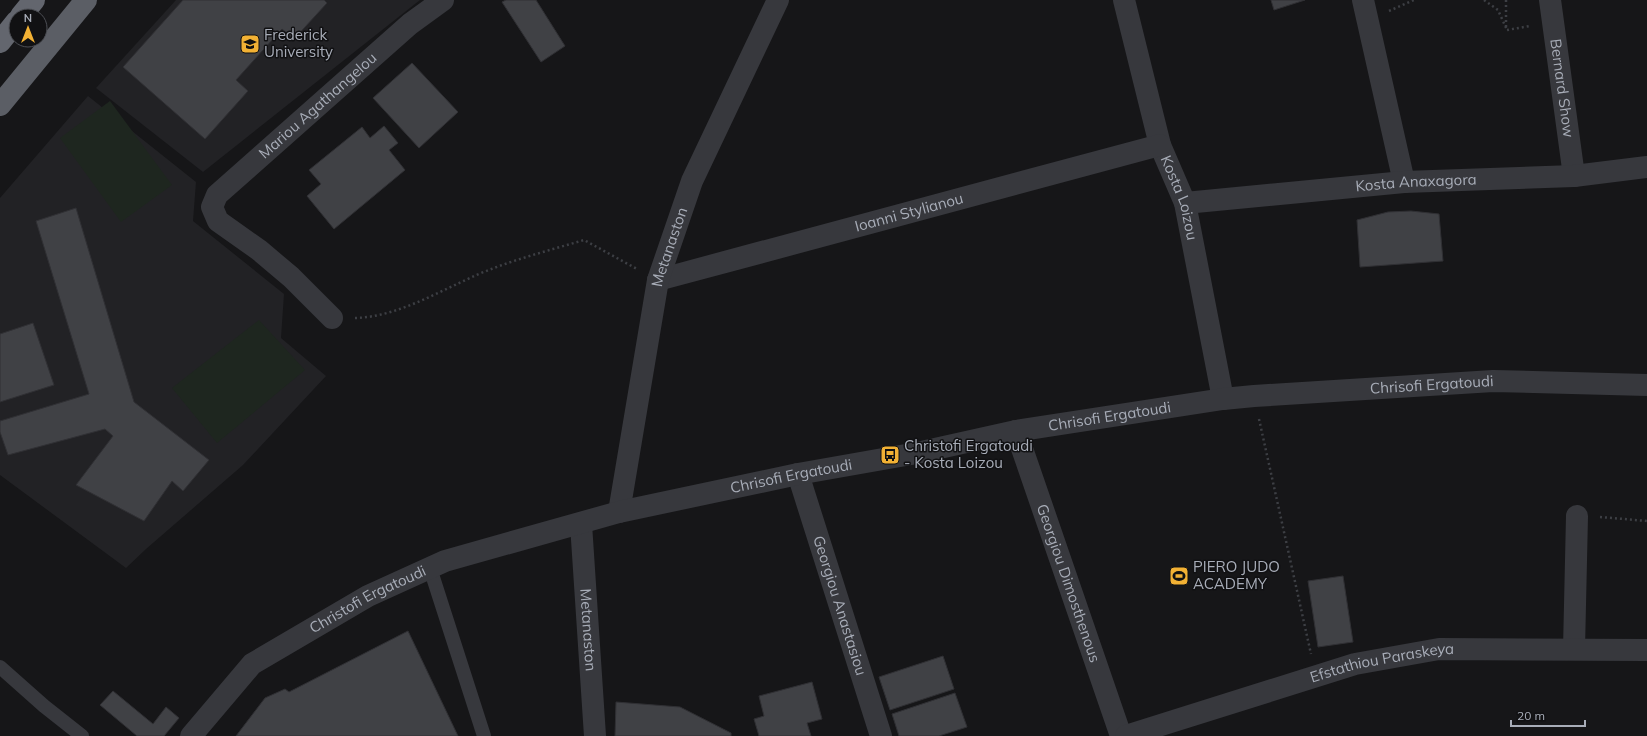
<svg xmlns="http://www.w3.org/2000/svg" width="1647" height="736" font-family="Mulish,sans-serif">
<rect width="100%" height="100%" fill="#161618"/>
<g fill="#222225">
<path d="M176,0H420L203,172L96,88Z"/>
<path d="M88,96L196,182L193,221L284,294L281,338L326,376L243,465L146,549L126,568L0,475V198Z"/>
</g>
<g fill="#1e261f">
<path d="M110,101L172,185L121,222L60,138Z"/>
<path d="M259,320L305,370L217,443L172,388Z"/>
</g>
<g fill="#404145" stroke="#303034">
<path d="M183,0H324L327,3L294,39L282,29L236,80L248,91L205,139L123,67Z"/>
<path d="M506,0H536L565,46L541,62L502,2Z"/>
<path d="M1271,0H1305L1274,10Z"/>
<path d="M412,63L458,112L419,148L373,98Z"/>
<path d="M384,126L398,143L389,150L405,170L334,229L307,196L321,184L309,170L362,127L370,138Z"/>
<path d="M76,208L134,402L209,460L183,491L172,481L144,521L76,485L113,436L105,429L8,455L0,432V421L89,394L36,221Z"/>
<path d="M1411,211L1439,214L1443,261L1360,267L1357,220L1388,212Z"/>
<path d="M33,323L54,385L0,402V334Z"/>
<path d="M1343,576L1353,642L1318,647L1308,581Z"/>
<path d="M408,631L458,736H236L265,698L285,689L289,692Z"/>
<path d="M943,656L954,689L890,710L879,677Z"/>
<path d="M812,682L822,719L807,723L811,736H759L754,719L764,716L759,696Z"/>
<path d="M113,691L153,724L166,707L179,718L164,736H137L100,705Z"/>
<path d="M955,693L967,727L939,736H899L892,714Z"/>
<path d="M616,702L680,707L731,733V736H615Z"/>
</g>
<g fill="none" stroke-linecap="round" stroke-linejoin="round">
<g stroke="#3d3f44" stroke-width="2.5" stroke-dasharray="2 3" stroke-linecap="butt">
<path d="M1484,0L1498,10L1507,30"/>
<path d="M1506,0V28"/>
<path d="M1389,11L1414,0"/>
<path d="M1507,30L1530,26"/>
<path d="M355,318C402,317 450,284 494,268C523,257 554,249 584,240L637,269"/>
<path d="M1259,419L1311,654"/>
<path d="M1600,517L1647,521"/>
</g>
<g stroke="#37383d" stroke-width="14">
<path d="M430,568L484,736"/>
<path d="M0,667L44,706L82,736"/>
</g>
<g stroke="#37383d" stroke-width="22">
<path id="s1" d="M1124,0L1160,145L1185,203L1223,399"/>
<path d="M1363,0L1404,182"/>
<path id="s2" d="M1550,0L1574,176"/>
<path id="s3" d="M1185,203L1404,182L1574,176L1647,167"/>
<path id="s4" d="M658,280L1160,145"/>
<path id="s5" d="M332,318L291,277L259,250L218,221L212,207L217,195L410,24L443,0"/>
<path id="s6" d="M1016,431L1121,736"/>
<path id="s7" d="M798,474L881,736"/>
<path id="s8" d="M619,512L658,280L692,181L778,0"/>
<path id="s9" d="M581,524L595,736"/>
<path d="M1574,649L1577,516"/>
<path id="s10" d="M191,736L252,664L368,596L445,561L619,512L798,474L917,453L1016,431L1223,399L1254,396L1493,381L1647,385"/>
<path id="s11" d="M1126,736L1355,664L1439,649L1647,650"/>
</g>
<path stroke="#5b5e65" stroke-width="22" d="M0,105L86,0"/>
<g stroke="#63666e" stroke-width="22">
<path d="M21,16L34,0"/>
<path d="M0,42L16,22"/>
</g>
</g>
<defs>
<g id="university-square" transform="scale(1)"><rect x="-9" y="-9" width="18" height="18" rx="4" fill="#f2b134" stroke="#111113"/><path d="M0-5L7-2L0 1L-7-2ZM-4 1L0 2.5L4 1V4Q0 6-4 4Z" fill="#111"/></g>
<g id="bus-square" transform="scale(1)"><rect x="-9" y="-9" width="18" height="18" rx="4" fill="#f2b134" stroke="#111113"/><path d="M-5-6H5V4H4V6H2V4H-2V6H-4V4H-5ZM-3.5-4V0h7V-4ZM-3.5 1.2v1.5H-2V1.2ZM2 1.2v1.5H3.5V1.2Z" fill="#111"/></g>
<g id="stadium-square" transform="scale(1)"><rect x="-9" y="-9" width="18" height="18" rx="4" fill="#f2b134" stroke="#111113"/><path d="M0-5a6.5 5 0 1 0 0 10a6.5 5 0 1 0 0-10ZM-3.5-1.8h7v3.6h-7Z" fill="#111"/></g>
</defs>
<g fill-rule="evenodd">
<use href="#university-square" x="250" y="44"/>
<use href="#bus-square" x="890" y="455"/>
<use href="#stadium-square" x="1179" y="576"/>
</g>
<g text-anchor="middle" stroke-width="3" stroke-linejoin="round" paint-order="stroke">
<g font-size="15" fill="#a8adb8" stroke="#111113" text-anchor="start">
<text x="264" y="40">Frederick<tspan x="264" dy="17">University</tspan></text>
<text x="904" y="451">Christofi Ergatoudi<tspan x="904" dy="17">- Kosta Loizou</tspan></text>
<text x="1193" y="572">PIERO JUDO<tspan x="1193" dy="17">ACADEMY</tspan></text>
</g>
<g font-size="15" fill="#a8adb8" stroke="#111113">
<text dy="5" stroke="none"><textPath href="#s2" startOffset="89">Bernard Show</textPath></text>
<text dy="5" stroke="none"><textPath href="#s5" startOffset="313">Mariou Agathangelou</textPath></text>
<text dy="5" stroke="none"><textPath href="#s3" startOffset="232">Kosta Anaxagora</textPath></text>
<text dy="5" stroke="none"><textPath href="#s1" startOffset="206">Kosta Loizou</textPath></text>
<text dy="5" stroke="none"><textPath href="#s4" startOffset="260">Ioanni Stylianou</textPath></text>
<text dy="5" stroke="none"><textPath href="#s8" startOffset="270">Metanaston</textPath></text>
<text dy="5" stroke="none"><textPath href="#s10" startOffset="1318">Chrisofi Ergatoudi</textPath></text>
<text dy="5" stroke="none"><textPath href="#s10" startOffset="994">Chrisofi Ergatoudi</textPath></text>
<text dy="5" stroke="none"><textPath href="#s10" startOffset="670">Chrisofi Ergatoudi</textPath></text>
<text dy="5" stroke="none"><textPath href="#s6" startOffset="161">Georgiou Dimosthenous</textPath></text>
<text dy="5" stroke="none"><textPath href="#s10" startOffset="227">Christofi Ergatoudi</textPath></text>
<text dy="5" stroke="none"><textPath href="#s7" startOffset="138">Georgiou Anastasiou</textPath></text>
<text dy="5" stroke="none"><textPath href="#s9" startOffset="106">Metanaston</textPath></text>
<text dy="5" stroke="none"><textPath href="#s11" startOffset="267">Efstathiou Paraskeya</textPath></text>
</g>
</g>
<g transform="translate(28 28)"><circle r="19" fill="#111113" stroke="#4d4f55"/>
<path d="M0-3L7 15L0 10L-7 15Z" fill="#f2b134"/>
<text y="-6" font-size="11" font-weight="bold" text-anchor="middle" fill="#a8adb8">N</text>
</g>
<path d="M1511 720v6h74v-6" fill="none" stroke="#a8adb8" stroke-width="2"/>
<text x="1517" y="720" font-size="12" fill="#a8adb8" stroke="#111113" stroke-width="3" paint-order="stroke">20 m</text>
</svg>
